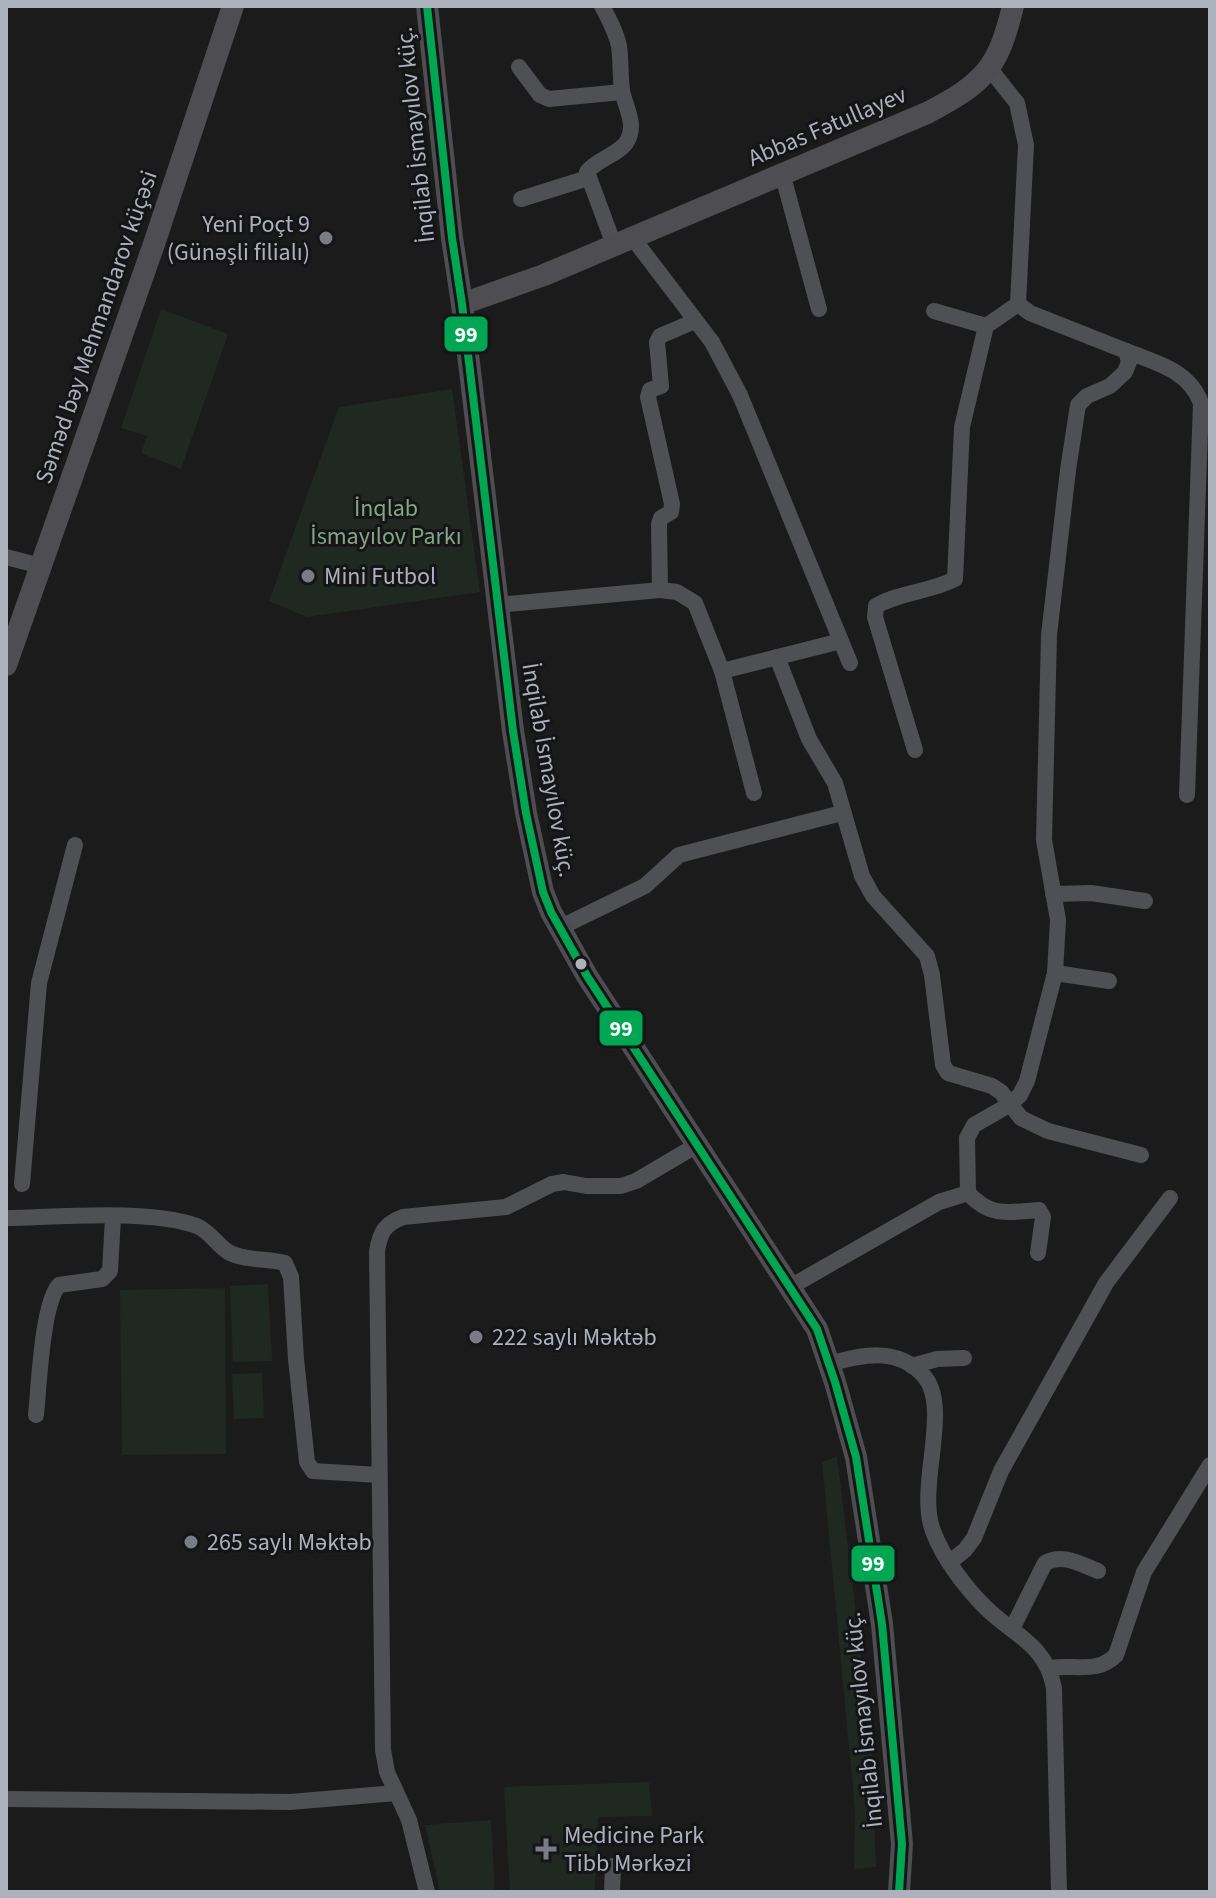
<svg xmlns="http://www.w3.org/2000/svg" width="1216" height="1898" font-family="'Source Sans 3',sans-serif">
<rect width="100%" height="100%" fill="#1b1b1b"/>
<g fill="#202822">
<path d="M161,309L228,334L181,469L141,453L147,436L121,428Z"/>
<path d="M452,389L480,592L307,617L269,601L339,407Z"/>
<path d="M268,1284L272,1361L233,1362L230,1286Z"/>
<path d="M225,1288L226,1454L122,1455L120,1290Z"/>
<path d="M262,1373L264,1418L234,1419L232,1374Z"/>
<path d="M837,1456L872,1746L876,1867L854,1869L855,1810L822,1462Z"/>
<path d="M649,1782L652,1816L598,1817L595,1892H510L504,1787Z"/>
<path d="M491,1820L495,1892H440L425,1825Z"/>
</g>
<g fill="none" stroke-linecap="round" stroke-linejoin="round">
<g stroke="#4f5054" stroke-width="16">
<path d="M602,6C609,19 616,32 619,46C621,60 620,75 622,90C625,108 638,124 626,143C616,156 597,159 587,172L614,245"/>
<path d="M519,67L540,95L549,99L622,92"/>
<path d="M782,173L819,309"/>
<path d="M521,199L588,178"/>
<path d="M632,237L712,342L740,395L850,663"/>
<path d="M934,311L986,326"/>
<path d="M1126,351C1156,363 1189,370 1201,403L1187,795"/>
<path d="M6,557L41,566"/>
<path d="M660,590L659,524L661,518L671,512L672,504L648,397L650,390L661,386L657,342L660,336L695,321"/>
<path d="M497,605L660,590L677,592L695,603L722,671L754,793"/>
<path d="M777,657L809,739L835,783L862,876L873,896L927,956L932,975L943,1065L948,1073L992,1086L1001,1092L1021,1118L1048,1131L1141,1155"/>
<path d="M722,671L841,641"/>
<path d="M915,750L875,617L876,606C900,592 930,592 955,579L962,427L986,326L1018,304"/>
<path d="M1053,894L1091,893L1145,901"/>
<path d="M559,928L645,886L679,855L842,813"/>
<path d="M1055,973L1109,981"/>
<path d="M22,1184L39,983L75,845"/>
<path d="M968,1193L967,1138L974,1125L1009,1105L1020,1095L1027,1081L1055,973L1058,920L1044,840L1049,635L1068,470L1078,405L1087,396L1110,386L1125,372L1129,362L1126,351L1030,313L1018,304L1026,145L1017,103L990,69"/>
<path d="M6,1218C58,1217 150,1209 197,1226C211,1232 218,1247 230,1253C246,1261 267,1258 285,1263L291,1277L296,1359L307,1462L313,1471L379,1475"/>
<path d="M790,1287L939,1202L968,1193C991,1218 1008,1212 1039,1210L1043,1217L1038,1253"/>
<path d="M828,1364C862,1355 897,1346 924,1376C952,1408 916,1487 933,1531C943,1558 965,1587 985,1607C1013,1635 1046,1644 1054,1688L1059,1892"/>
<path d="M912,1366L937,1359L964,1358"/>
<path d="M36,1415C39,1386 42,1304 59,1285L102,1279L110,1271L113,1217"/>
<path d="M950,1562L965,1550L974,1538L1001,1471L1106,1283L1170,1198"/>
<path d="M1012,1629L1045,1563C1063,1553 1080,1564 1098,1571"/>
<path d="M1050,1668C1075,1664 1098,1674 1116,1655L1144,1572L1210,1465"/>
<path d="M6,1799L290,1802L396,1793"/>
<path d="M427,1892L409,1820L387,1772L383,1750L377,1251C380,1232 385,1224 403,1217L506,1207L552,1184L564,1182L586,1186H621L636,1181L697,1145"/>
<path d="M612,1892L613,1866"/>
</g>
<g stroke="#4e4e52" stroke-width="22">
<path d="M427,6L452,238L462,304L513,731L526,813L543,892L551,912L587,976L817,1329L835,1382L856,1457L882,1624L902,1844L899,1892"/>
<path d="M462,304L544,275L927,113C984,83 998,69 1013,6"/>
<path d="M6,665L154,244L233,6"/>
</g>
<g stroke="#151517" stroke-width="14">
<path id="bus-1" d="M427,6L452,238L462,304L513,731L526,813L543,892L551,912L587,976L817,1329L835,1382L856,1457L882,1624L902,1844L899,1892"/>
</g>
<use href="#bus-1" stroke="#00a651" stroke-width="8"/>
</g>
<g fill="#797c84" stroke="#151517" stroke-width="3">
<circle cx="326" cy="238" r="8"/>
<circle cx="308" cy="576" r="8"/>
<circle cx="476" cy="1337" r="8"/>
<circle cx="191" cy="1542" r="8"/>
<path d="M542 1837h8v8h8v8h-8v8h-8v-8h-8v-8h8z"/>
</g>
<circle fill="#acb1bc" stroke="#151517" stroke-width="3" cx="581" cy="964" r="7"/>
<g text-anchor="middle" stroke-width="6" stroke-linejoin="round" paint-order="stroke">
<g font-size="24" fill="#acb1bc" stroke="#151517">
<text transform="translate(827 126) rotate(-23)" y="8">Abbas Fətullayev</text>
<text transform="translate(415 135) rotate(-96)" y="8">İnqilab İsmayılov küç.</text>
<text transform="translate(96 327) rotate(-71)" y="8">Səməd bəy Mehmandarov küçəsi</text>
<text transform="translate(549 770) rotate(80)" y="8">İnqilab İsmayılov küç.</text>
<text transform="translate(863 1720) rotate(-96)" y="8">İnqilab İsmayılov küç.</text>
</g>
<g font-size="24" fill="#acb1bc" stroke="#151517" text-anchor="start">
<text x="310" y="232" text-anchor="end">Yeni Poçt 9<tspan x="310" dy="28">(Günəşli filialı)</tspan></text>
<text x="324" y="584">Mini Futbol</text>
<text x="492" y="1345">222 saylı Məktəb</text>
<text x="207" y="1550">265 saylı Məktəb</text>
<text x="564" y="1843">Medicine Park<tspan x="564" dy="28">Tibb Mərkəzi</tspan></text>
</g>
<g font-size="24" fill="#83a786" stroke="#151517">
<text x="386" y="516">İnqlab<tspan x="386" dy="28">İsmayılov Parkı</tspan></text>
</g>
</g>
<g stroke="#151517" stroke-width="3">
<rect x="443" y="315" width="46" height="38" rx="8" fill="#00a651"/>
<rect x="598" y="1009" width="46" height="38" rx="8" fill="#00a651"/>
<rect x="850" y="1544" width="46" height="39" rx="8" fill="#00a651"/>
</g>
<g font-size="22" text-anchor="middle" font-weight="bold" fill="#fff">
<text x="466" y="342">99</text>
<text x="621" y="1036">99</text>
<text x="873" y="1571">99</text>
</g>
<rect width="1216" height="1898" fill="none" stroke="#acb1bc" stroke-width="16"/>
</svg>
